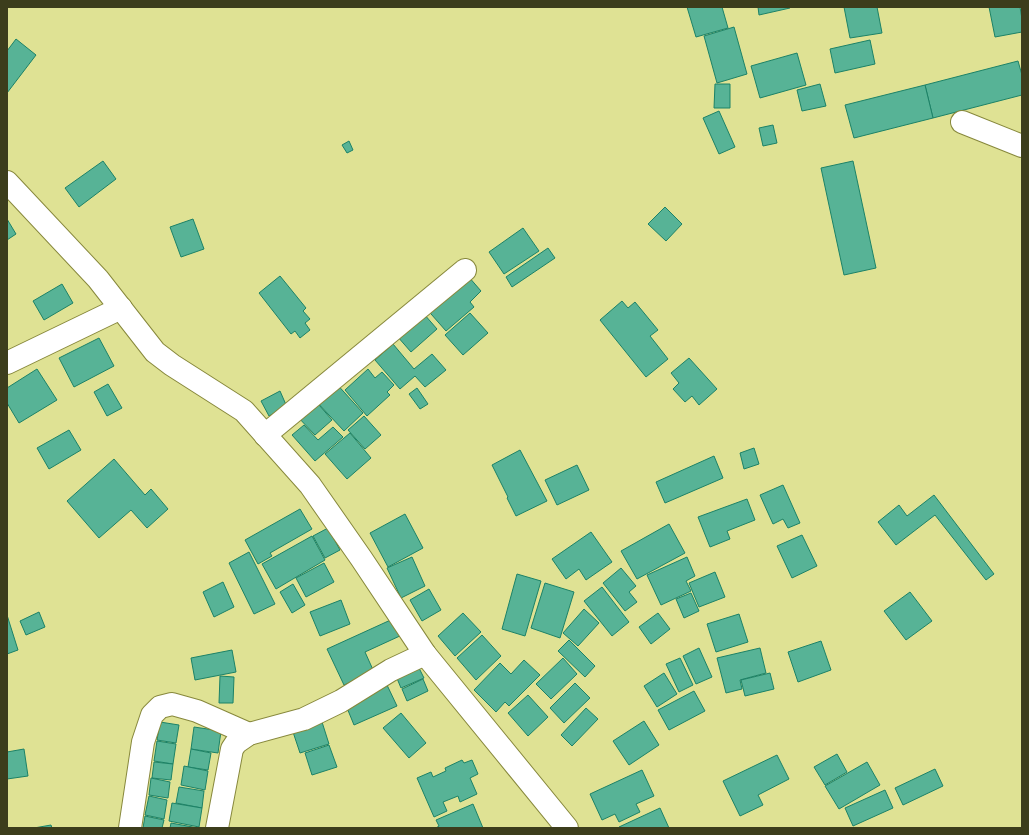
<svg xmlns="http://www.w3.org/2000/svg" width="1029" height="835" font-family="'Roboto Serif',serif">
<rect width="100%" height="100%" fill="#dfe294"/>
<g fill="#57b396" stroke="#1c8267">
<path d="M687,7H722L728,28L696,37Z"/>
<path d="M758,7H789L790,8L759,15Z"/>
<path d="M844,7H877L882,33L850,38Z"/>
<path d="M989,7H1020L1022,19V32L995,37Z"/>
<path d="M734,27L747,74L717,83L704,36Z"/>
<path d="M16,39L36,55L7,93V51Z"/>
<path d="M870,40L875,64L835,73L830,49Z"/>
<path d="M797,53L806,85L760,98L751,66Z"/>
<path d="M1018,61L1022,75V95L933,118L925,85Z"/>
<path d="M715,84H730V108H714Z"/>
<path d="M820,84L826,106L802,111L797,90Z"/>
<path d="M925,85L933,118L854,138L845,105Z"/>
<path d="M719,111L735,147L719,154L703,118Z"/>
<path d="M773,125L777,143L763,146L759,128Z"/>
<path d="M349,141L353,150L347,153L342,145Z"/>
<path d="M103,161L116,179L79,207L65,188Z"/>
<path d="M853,161L876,268L844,275L821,168Z"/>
<path d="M665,207L682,224L666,241L648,224Z"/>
<path d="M7,219L16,234L7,240Z"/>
<path d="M193,219L204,249L181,257L170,227Z"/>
<path d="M523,228L539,251L504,274L489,252Z"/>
<path d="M548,248L555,258L512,287L506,277Z"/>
<path d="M280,276L306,308L303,311L310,319L305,323L310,330L300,338L295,331L291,334L259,293Z"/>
<path d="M468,276L481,291L470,302L474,307L446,331L424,306Z"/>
<path d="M62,284L73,303L44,320L33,301Z"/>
<path d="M622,301L628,308L635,302L658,330L650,336L668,359L646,377L600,320Z"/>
<path d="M470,313L488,333L463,355L445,335Z"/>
<path d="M424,314L437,329L411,352L397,336Z"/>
<path d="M99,338L114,366L74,387L59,358Z"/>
<path d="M393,344L414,369L432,354L446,370L425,387L415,376L400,389L375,360Z"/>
<path d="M689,358L717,389L699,405L692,396L685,402L673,389L679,383L671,373Z"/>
<path d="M37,369L57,400L19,423L7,403V388Z"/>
<path d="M368,369L375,378L382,372L394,385L387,392L390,395L367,416L345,390Z"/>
<path d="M334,381L363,413L344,431L314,399Z"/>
<path d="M108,384L122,408L107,416L94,392Z"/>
<path d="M417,388L428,404L420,409L409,394Z"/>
<path d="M280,391L287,407L269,416L261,401Z"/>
<path d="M313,398L332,420L315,435L295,414Z"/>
<path d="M364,416L381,435L365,449L348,430Z"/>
<path d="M304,425L318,440L333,427L343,437L315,461L292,435Z"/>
<path d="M69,430L81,450L49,469L37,448Z"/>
<path d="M350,433L371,458L347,479L325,454Z"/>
<path d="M754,448L759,464L744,469L740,453Z"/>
<path d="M520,450L547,501L516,516L507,498L508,497L492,465Z"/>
<path d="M714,456L723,478L665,503L656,482Z"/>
<path d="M114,459L145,495L151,489L168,509L147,528L131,510L99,538L67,501Z"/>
<path d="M577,465L589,490L557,505L545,480Z"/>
<path d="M783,485L800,523L788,528L783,519L773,524L760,495Z"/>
<path d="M934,495L994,574L986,580L935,515L896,545L878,522L899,505L907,516Z"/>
<path d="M747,499L755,520L727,531L730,539L710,547L698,517Z"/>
<path d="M300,509L312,529L270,553L272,556L258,564L245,540Z"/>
<path d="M405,514L423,548L388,567L370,533Z"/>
<path d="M669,524L685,553L637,579L621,551Z"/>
<path d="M328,528L340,550L325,558L313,536Z"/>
<path d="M591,532L612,562L586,580L579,569L566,579L552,559Z"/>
<path d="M802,535L817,566L792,578L777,546Z"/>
<path d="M312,536L325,560L276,589L262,564Z"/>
<path d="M249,552L275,604L254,614L229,563Z"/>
<path d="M412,557L425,586L401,598L387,568Z"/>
<path d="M687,557L695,576L686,581L691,591L661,605L647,575Z"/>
<path d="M324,563L334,582L306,597L296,578Z"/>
<path d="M621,568L636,586L629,592L637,602L625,611L603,583Z"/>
<path d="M715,572L725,597L699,607L689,583Z"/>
<path d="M517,574L541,581L525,636L502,629Z"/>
<path d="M223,582L234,607L214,617L203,592Z"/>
<path d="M545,583L574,592L560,638L531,628Z"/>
<path d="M293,584L305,605L292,613L280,592Z"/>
<path d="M602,587L629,622L612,636L584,601Z"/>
<path d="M429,589L441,610L422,621L410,600Z"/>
<path d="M910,592L932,621L906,640L884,611Z"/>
<path d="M691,593L699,611L684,618L676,599Z"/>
<path d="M341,600L350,624L320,636L310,612Z"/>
<path d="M584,609L599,623L578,646L563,633Z"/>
<path d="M39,612L45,627L26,635L20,621Z"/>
<path d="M463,613L481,632L455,656L438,636Z"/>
<path d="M658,613L670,629L651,644L639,627Z"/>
<path d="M739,614L748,642L716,652L707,624Z"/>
<path d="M7,615L18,650L7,654Z"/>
<path d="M395,618L402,635L365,652L374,672L344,685L327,649Z"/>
<path d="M482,635L501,656L476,680L457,658Z"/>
<path d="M569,640L595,666L585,677L558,651Z"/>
<path d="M821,641L831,670L798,682L788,652Z"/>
<path d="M699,648L712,677L696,684L683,656Z"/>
<path d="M760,648L766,673L740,680L742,689L726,693L717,658Z"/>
<path d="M232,650L236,672L195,680L191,658Z"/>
<path d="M563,658L577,674L551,699L536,684Z"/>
<path d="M680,658L693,685L679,692L666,664Z"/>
<path d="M524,660L540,675L509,706L505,702L496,712L474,690L500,663L511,674Z"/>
<path d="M418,666L424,678L401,688L396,676Z"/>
<path d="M664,673L677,694L657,707L644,686Z"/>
<path d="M770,673L774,689L745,696L741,680Z"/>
<path d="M220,676L234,677L233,703H219Z"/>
<path d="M423,679L428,691L407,701L402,689Z"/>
<path d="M575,683L590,698L564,723L550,708Z"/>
<path d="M387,685L397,706L354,725L345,703Z"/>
<path d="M694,691L705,711L669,730L658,710Z"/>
<path d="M528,695L548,717L528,736L508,713Z"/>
<path d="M586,708L598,719L572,746L561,735Z"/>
<path d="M401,713L426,743L409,758L383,728Z"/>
<path d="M644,721L659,745L629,765L613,741Z"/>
<path d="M160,722L179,725L176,743L157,740Z"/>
<path d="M322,722L329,744L300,753L293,732Z"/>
<path d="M194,727L221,731L218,753L191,749Z"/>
<path d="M157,741L176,744L173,764L154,761Z"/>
<path d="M329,745L337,767L312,775L305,753Z"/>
<path d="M24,749L28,776L7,779V752Z"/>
<path d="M191,749L211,753L208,770L188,767Z"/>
<path d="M837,754L847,772L825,785L814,767Z"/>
<path d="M777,755L789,779L758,795L763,805L740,816L723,781Z"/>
<path d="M462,760L464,763L472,760L478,774L470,778L477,794L460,802L458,796L443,802L447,811L434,817L417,778L431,772L433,777L446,771L445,768Z"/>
<path d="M154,762L173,764L171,780L152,778Z"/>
<path d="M867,762L880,785L839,809L825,786Z"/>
<path d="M184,766L208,771L205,790L181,785Z"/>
<path d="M935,769L943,786L903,805L895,788Z"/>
<path d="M642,770L654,796L636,804L640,812L619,822L615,814L602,820L590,794Z"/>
<path d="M151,778L170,782L168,798L149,795Z"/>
<path d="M179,787L204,791L202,808L176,803Z"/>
<path d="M885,790L893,808L853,826L845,808Z"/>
<path d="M149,796L167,800L164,819L145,815Z"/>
<path d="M172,803L202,808L199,827L169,821Z"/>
<path d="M473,804L483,828H436L439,826L436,820Z"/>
<path d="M660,808L669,828H619V827Z"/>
<path d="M145,816L164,820L162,828H143Z"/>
<path d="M171,823L198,828H170Z"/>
<path d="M51,825L52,828H34Z"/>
</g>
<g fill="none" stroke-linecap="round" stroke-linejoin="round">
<g stroke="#87883c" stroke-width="24">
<g id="minor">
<path d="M962,122L1022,146"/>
<path d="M7,182L98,279L155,352L172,365L244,411L310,485L361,558L425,654L567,828"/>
<path d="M7,363L121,308"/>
<path d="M265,435L465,270"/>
<path d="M130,828L143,742L152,715L160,707L172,704L197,711L249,734"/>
<path d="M217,828L232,749L236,743L249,734L304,719L341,701L391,670L425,654"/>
</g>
</g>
<use href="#minor" stroke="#fff" stroke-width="22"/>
</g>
<rect width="1029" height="835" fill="none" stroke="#3c3d1c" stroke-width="16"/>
</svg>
